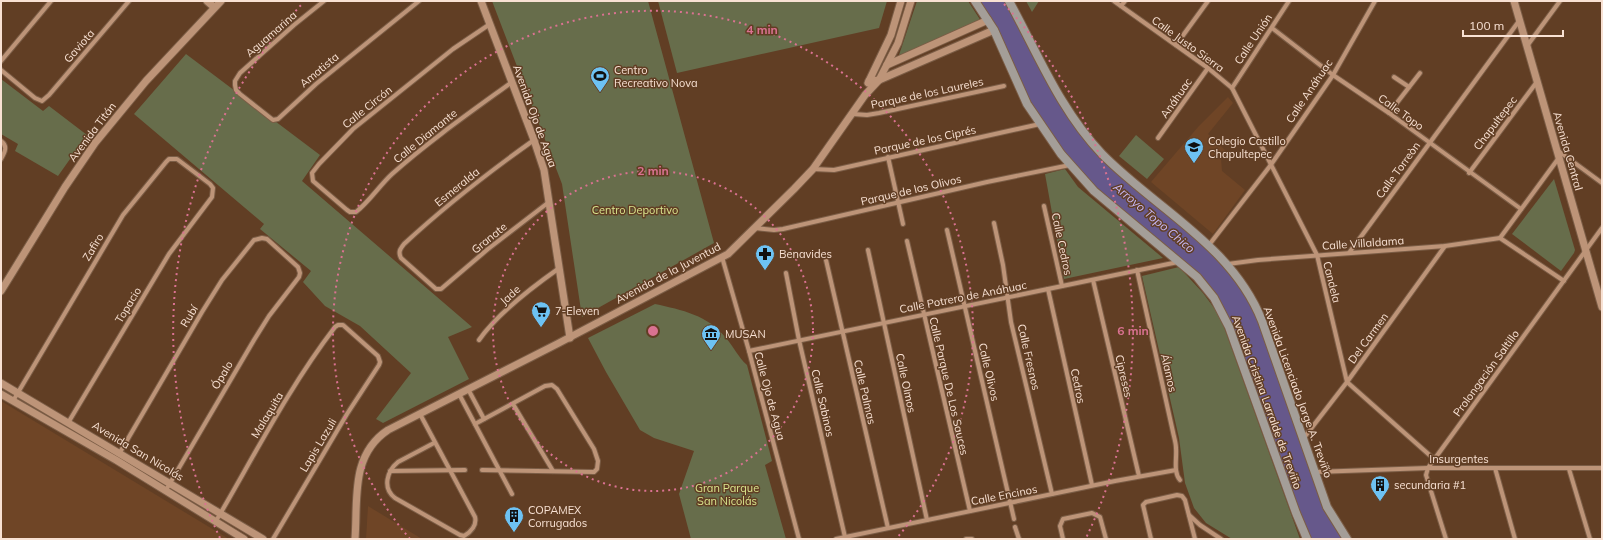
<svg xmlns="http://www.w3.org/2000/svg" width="1603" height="540" font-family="Mulish,sans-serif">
<rect width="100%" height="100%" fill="#613e24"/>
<g fill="#6f4526">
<path d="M1228,97L1233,103L1208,134L1226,151L1221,158L1222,171L1245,190L1213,234L1151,182L1198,127Z"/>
<path d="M1,401L229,539H1Z"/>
<path d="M368,506L422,539H366Z"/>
</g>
<g fill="#676d4b">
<path d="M492,1H648L714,243L582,317L562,184Z"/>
<path d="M658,1H887L879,28L677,73Z"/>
<path d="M917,1H968L981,21L898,58Z"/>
<path d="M1026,1H1039L1032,12Z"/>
<path d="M186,54L320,155L302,181L472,327L448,337L469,379L383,423L376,419L411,373L360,326L325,306L303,282L311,271L260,229L264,224L134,114Z"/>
<path d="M1,79L43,111L49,106L87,135L58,176L15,151L18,144L1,134Z"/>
<path d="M1136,135L1164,159L1147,179L1119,156Z"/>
<path d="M1065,169L1078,187L1163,258L1064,279L1045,174Z"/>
<path d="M1554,179L1575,250L1574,253L1561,271L1512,234Z"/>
<path d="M1179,267L1203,293L1220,316L1300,539H1232L1206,523L1194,508L1185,483L1179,438L1142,276Z"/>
<path d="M655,304C682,310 708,315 726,338C734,347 738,357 747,365L772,461L765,465L786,539H691L679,494L694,451L654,438L640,430L606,372L588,338Z"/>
</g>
<path fill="#66588b" d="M975,1H1009L1086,136L1184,224L1249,295L1327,507L1347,539H1307L1232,334L1207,288L1114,207L1051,142Z"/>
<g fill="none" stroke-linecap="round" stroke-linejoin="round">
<g stroke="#7b5d46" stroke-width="6">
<g id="minor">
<path d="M324,1L294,25L240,73L235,81V85L236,90L240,94L273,120L278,119L316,84L419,1"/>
<path d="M1114,1L1208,68L1232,88L1317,255L1347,382L1434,459"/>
<path d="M1121,6L1125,1"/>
<path d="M490,24L453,49L353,129L319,164L312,173L313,181L347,210L350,212H356C370,201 379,186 392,174C429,141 472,111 512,82"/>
<path d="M1272,28L1333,75L1389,113L1521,209"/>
<path d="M1176,45L1208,1"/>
<path d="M1527,46L1560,1"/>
<path d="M1,61L51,1"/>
<path d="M1,70L35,98L42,101L49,95L129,1"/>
<path d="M1394,77L1409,87"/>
<path d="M1232,88L1289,1"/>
<path d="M1389,113L1420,73"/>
<path d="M853,114L867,115L879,113L1004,86"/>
<path d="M1158,138L1208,68"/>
<path d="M534,140C489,172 445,206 404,244C400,249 398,252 401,258L436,289H441L488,249L549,202"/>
<path d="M1,141C8,146 5,152 1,159"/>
<path d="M1557,150L1602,183"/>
<path d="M888,157L903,224"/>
<path d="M813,169L834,170L1040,124"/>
<path d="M1469,173L1536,83"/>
<path d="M1044,206L1062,286"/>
<path d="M994,223L1003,265L1011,322L1052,494"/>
<path d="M755,228L774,230L783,229L987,182L1070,165"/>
<path d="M947,230L1014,519"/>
<path d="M1500,238L1558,159"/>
<path d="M907,241L970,511"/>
<path d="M1209,245L1270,166L1333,75L1375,1"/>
<path d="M868,250L927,520"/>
<path d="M1349,253L1519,21"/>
<path d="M722,257L749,351L799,539"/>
<path d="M826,260L888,528"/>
<path d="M1228,264L1258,260L1445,246L1500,238L1564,281"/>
<path d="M1137,270L1173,432C1174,437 1176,443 1176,448C1177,458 1173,472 1180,480"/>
<path d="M786,273L799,340L845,537"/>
<path d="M1093,280L1139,476"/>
<path d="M1048,289L1092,485"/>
<path d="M479,340C498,313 531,288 558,269"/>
<path d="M749,351L1178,262"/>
<path d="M468,389L484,419"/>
<path d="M459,394L512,494"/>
<path d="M13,401L123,215L166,162L169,159H177L210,184L213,188L212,197L169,254L68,423"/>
<path d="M513,404L553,471"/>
<path d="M420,414L475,517C477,525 471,532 464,536L460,535L395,498C382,488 387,471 398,462L434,443"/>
<path d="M475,424L545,386L552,385L557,389L594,449L598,461L597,469L594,472L482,470"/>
<path d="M1303,439L1347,382L1445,246"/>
<path d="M119,454L202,312L222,280L254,240L262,238L267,239L298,267L300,273L299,277L269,316L254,340L166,490"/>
<path d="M1495,468L1515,539"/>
<path d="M1569,469L1590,539"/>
<path d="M390,471L465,470"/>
<path d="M1315,472L1428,468H1602"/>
<path d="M1189,515L1200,525L1221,539"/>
<path d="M216,521C254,456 289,387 335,327L338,325H343L378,356L380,362L379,365L347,414L273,539"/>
<path d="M1015,527L1019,539"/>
<path d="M836,539L1115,481L1176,470"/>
<path d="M966,539H972"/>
<path d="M1063,539L1060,526L1063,519L1092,513L1100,517L1106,539"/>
<path d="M1151,539L1143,505L1146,502L1177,495L1182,496L1185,500L1195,539"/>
<path d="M1446,539L1426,475L1428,468L1602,228"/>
</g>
</g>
<g stroke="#7b5d46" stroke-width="9">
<g id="tertiary">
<path d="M207,1L214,7"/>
<path d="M481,1L534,140L544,170L570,338"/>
<path d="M1514,1L1602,307"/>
<path d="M887,65L988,20"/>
<path d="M869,81L879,80L994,30"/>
<path d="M868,83L891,35L901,1"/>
<path d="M1,291L65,187L95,143L146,81L221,1"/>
<path d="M1,383L263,539"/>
<path d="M1,394L116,460L244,539"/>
<path d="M355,539C358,500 350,455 388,430L557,344L728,254L794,189L813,169L865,95L879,80L898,43L911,1"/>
</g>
</g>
<g stroke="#7b5d46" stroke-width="10">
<g id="secondary">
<path d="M975,1L994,30L1027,104L1061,154L1094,191L1197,277L1214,298L1229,327L1296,513L1307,539"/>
<path d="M1009,1C1038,54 1060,110 1102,154C1156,209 1232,245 1262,321L1327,507L1347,539"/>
</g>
</g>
<use href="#minor" stroke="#bd9478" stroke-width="4"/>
<use href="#tertiary" stroke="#bd9478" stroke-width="7"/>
<use href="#secondary" stroke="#a49e98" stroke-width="8"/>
</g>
<g fill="none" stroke="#da7291" stroke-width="2" stroke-dasharray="2 4">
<circle cx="653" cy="331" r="160"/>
<path d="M410 539A320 320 0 1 1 896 539"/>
<path d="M220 538A480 480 0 0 1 302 4M1004 4A480 480 0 0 1 1086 538"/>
</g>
<defs>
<g id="stadium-pin" transform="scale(1)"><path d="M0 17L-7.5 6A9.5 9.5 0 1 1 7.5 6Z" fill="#6dc2f3" stroke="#613e24"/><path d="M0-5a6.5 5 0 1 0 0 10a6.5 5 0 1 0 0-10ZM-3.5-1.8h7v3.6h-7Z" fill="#111"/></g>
<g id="school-pin" transform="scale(1)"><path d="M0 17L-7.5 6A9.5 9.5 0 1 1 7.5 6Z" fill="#6dc2f3" stroke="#613e24"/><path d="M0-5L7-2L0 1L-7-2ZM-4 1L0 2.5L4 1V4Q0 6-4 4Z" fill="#111"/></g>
<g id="pharmacy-pin" transform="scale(1)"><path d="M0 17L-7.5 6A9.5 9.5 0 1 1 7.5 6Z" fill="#6dc2f3" stroke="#613e24"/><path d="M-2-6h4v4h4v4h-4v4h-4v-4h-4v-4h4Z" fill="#111"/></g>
<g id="supermarket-pin" transform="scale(1)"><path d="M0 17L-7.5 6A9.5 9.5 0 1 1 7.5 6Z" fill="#6dc2f3" stroke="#613e24"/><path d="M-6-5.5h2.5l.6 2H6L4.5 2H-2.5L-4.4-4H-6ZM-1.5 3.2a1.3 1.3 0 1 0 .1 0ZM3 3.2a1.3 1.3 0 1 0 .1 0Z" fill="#111"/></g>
<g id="museum-pin" transform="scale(1)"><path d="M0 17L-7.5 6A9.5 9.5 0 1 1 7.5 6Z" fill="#6dc2f3" stroke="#613e24"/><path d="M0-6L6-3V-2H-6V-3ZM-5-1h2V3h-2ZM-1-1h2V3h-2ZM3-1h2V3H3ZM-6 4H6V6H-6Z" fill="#111"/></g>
<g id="building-pin" transform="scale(1)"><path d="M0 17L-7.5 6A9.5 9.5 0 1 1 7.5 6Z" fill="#6dc2f3" stroke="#613e24"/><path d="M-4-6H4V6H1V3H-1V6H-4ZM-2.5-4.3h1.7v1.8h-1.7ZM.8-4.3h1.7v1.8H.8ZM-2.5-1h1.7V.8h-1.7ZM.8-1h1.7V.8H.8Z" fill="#111"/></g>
</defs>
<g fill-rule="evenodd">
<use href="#stadium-pin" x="600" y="76"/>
<use href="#school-pin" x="1194" y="147"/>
<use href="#pharmacy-pin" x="765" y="254"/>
<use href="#supermarket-pin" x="541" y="311"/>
<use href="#museum-pin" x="711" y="334"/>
<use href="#building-pin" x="1380" y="485"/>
<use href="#building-pin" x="514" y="516"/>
</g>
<g text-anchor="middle" stroke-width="3" stroke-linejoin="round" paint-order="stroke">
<g font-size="11" fill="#f8e1d3" stroke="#613e24">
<text transform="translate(271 34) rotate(-41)" y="4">Aguamarina</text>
<text transform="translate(1253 39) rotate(-56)" y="4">Calle Unión</text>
<text transform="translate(1188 44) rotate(36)" y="4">Calle Justo Sierra</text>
<text transform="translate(79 46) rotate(-49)" y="4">Gaviota</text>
<text transform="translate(319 70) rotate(-40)" y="4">Amatista</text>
<text transform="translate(1309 91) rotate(-56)" y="4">Calle Anáhuac</text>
<text transform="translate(927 93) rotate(-12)" y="4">Parque de los Laureles</text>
<text transform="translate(1176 98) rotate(-55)" y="4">Anáhuac</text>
<text transform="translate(367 107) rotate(-39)" y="4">Calle Circón</text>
<text transform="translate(1401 112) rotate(36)" y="4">Calle Topo</text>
<text transform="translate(535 116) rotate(70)" y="4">Avenida Ojo de Agua</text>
<text transform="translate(1495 123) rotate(-53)" y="4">Chapultepec</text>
<text transform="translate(92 132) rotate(-53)" y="4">Avenida Titán</text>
<text transform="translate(425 136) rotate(-39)" y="4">Calle Diamante</text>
<text transform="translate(925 140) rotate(-12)" y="4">Parque de los Ciprés</text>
<text transform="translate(1568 151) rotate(74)" y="4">Avenida Central</text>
<text transform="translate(1398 170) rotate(-54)" y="4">Calle Torreòn</text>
<text transform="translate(457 187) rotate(-39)" y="4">Esmeralda</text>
<text transform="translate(911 190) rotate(-13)" y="4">Parque de los Olivos</text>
<text transform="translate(489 238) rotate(-39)" y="4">Granate</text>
<text transform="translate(1363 243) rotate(-4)" y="4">Calle Villaldama</text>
<text transform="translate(1062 244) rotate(78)" y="4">Calle Cedros</text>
<text transform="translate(93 247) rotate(-59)" y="4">Zafiro</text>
<text transform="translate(668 273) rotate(-28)" y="4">Avenida de la Juventud</text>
<text transform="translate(1332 282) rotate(76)" y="4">Candela</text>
<text transform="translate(510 295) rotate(-42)" y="4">Jade</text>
<text transform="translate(963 297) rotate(-11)" y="4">Calle Potrero de Anáhuac</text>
<text transform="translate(128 305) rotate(-59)" y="4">Topacio</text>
<text transform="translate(189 316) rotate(-59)" y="4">Rubí</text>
<text transform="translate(1368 338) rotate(-54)" y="4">Del Carmen</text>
<text transform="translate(1029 357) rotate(77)" y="4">Calle Fresnos</text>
<text transform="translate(989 372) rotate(77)" y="4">Calle Olivos</text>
<text transform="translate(1169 373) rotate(77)" y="4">Álamos</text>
<text transform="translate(1486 373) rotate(-54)" y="4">Prolongación Saltillo</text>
<text transform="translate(222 375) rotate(-59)" y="4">Ópalo</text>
<text transform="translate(1124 376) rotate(77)" y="4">Cipreses</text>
<text transform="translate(906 383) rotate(78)" y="4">Calle Olmos</text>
<text transform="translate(949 386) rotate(77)" y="4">Calle Parque De Los Sauces</text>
<text transform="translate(1078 386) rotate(78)" y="4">Cedros</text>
<text transform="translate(865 392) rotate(77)" y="4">Calle Palmas</text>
<text transform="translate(1298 392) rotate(70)" y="4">Avenida Licenciado Jorge A. Treviño</text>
<text transform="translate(770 396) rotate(75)" y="4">Calle Ojo de Agua</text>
<text transform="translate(1267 402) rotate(70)" y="4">Avenida Cristina Larralde de Treviño</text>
<text transform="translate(823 403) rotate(77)" y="4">Calle Sabinos</text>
<text transform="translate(267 415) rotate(-59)" y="4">Malaquita</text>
<text transform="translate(318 445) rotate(-59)" y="4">Lapis Lazuli</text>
<text transform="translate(138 451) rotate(31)" y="4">Avenida San Nicolás</text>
<text x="1459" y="463">Insurgentes</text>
<text transform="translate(1004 495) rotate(-11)" y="4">Calle Encinos</text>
</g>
<g font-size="11" fill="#f8e1d3" stroke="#613e24" text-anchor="start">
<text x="614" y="74">Centro<tspan x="614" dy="13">Recreativo Nova</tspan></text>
<text x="1208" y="145">Colegio Castillo<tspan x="1208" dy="13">Chapultepec</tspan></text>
<text x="779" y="258">Benavides</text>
<text x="555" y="315">7-Eleven</text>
<text x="725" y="338">MUSAN</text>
<text x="1394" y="489">secundaria #1</text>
<text x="528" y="514">COPAMEX<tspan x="528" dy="13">Corrugados</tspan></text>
</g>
<g font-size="11" fill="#dae78f" stroke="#613e24">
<text x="635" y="214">Centro Deportivo</text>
<text x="727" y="492">Gran Parque<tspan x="727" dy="13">San Nicolás</tspan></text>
</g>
<g font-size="12" font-style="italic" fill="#c5b6f5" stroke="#613e24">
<text transform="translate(1154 218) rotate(40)" y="4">Arroyo Topo Chico</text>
</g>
</g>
<circle cx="653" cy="331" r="6" fill="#da7291" stroke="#613e24" stroke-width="2"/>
<g font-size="12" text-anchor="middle" font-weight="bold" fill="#da7291" stroke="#613e24" stroke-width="3" stroke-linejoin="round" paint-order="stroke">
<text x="762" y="34">4 min</text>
<text x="653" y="175">2 min</text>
<text x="1133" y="335">6 min</text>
</g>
<rect width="1603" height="540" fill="none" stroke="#f8e1d3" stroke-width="4"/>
<path d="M1463 30v6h100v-6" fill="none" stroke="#f8e1d3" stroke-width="2"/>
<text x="1469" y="30" font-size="12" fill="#f8e1d3" stroke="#613e24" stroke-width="3" paint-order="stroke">100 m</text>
</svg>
